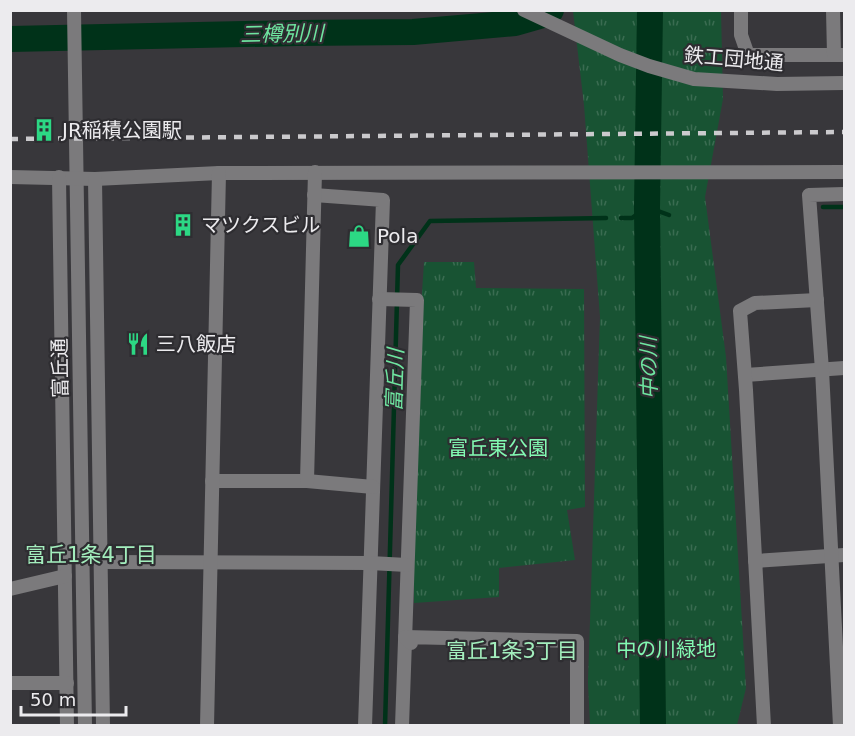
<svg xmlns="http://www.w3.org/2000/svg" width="855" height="736" font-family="'DejaVu Sans','Noto Sans JP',sans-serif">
<defs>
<pattern id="park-tufts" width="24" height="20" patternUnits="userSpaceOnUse" patternTransform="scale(1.5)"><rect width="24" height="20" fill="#185333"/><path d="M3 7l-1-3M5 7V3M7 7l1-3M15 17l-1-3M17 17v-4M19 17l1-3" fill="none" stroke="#3a6c51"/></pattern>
</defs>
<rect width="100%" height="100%" fill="#38373b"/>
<g fill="url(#park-tufts)">
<path d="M573,11H721L723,99L705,197L726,357L746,688L737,725H590L588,682L600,317L584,105Z"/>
<path d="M424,262H474L476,288L584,289L585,507L567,510L575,560L499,568V597L414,603L412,445Z"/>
</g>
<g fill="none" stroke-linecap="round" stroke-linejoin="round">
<g stroke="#003219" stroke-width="4.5">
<path d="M823,207H844"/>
<path d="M621,218H632L647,207L669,215"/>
<path d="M385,726L398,265L430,221L606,218"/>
</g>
<g stroke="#003219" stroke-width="26">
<path d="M650,10L647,207L653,726"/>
<path d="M10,39L297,33L413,32L515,23L543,15L551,10"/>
</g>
<g stroke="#7b7a7c" stroke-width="14">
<path d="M74,10L85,726"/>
<path d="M524,10L620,55L649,66L694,79L777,84L844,83"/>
<path d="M741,10V35L748,55H844"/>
<path d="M833,10L834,55"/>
<path d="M10,177L95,179L219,173L844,172"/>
<path d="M59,177L67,726"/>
<path d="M95,179L103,726"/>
<path d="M314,195L383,200L365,726"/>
<path d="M379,299L417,300L402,726"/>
<path d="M745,375L844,368"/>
<path d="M212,481H307L373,487"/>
<path d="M307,481L315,172"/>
<path d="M755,561L844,555"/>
<path d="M101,562L370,563L407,565"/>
<path d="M10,589L65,576"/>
<path d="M411,643L405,637L577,641V726"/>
<path d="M10,683H67"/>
<path d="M207,726L219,173"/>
<path d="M764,726L746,390L740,311L755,303L817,300"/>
<path d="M840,726L822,370L809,195L844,194"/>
</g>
<path stroke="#cbcacd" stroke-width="4.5" stroke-dasharray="8 8" stroke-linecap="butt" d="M10,139L844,132"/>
</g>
<defs>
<g id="building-bare" transform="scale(1.8)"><path d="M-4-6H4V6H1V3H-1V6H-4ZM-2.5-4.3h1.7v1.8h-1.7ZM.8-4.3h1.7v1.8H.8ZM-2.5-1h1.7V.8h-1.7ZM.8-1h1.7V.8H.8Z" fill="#2cd884" stroke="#2e2d31" stroke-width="2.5" paint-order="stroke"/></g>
<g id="shop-bare" transform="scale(1.8)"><path d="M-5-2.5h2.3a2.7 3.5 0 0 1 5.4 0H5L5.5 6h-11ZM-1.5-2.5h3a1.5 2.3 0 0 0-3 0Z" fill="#2cd884" stroke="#2e2d31" stroke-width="2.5" paint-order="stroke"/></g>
<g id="restaurant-bare" transform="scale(1.8)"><path d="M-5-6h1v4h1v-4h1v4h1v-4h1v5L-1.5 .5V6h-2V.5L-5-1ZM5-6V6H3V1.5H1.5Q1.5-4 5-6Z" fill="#2cd884" stroke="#2e2d31" stroke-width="2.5" paint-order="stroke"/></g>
</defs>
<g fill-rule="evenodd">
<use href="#building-bare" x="44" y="130"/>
<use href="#building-bare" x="183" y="225"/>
<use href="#shop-bare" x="359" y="236"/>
<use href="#restaurant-bare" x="138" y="344"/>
</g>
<g text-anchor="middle" stroke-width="4.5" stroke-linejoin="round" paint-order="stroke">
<g font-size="20" fill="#ecebee" stroke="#2e2d31">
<text transform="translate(734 59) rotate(5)" y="7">鉄工団地通</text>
<text transform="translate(60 368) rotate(-91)" y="7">富丘通</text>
</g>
<g font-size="20" fill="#ecebee" stroke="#2e2d31" text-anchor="start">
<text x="62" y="137">JR稲積公園駅</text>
<text x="201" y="232">マツクスビル</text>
<text x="377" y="243">Pola</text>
<text x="156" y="351">三八飯店</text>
</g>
<g font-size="20" fill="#82f9b2" stroke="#2e2d31">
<text x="498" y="455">富丘東公園</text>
<text x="666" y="656">中の川緑地</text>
</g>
<g font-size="21" font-style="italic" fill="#6ee5a0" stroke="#2e2d31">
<text transform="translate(282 34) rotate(-1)" y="7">三樽別川</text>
<text transform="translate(649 368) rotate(-91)" y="7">中の川</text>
<text transform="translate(395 380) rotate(-88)" y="7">富丘川</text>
</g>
<g font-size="21" fill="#a3eebd" stroke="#2e2d31">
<text x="91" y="562">富丘1条4丁目</text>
<text x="512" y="658">富丘1条3丁目</text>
</g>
</g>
<rect width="855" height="736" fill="none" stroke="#ecebee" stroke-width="24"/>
<path d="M21 706v9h105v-9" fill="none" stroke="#ecebee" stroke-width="3"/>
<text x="30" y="706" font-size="18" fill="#ecebee" stroke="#2e2d31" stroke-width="4.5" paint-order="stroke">50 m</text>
</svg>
